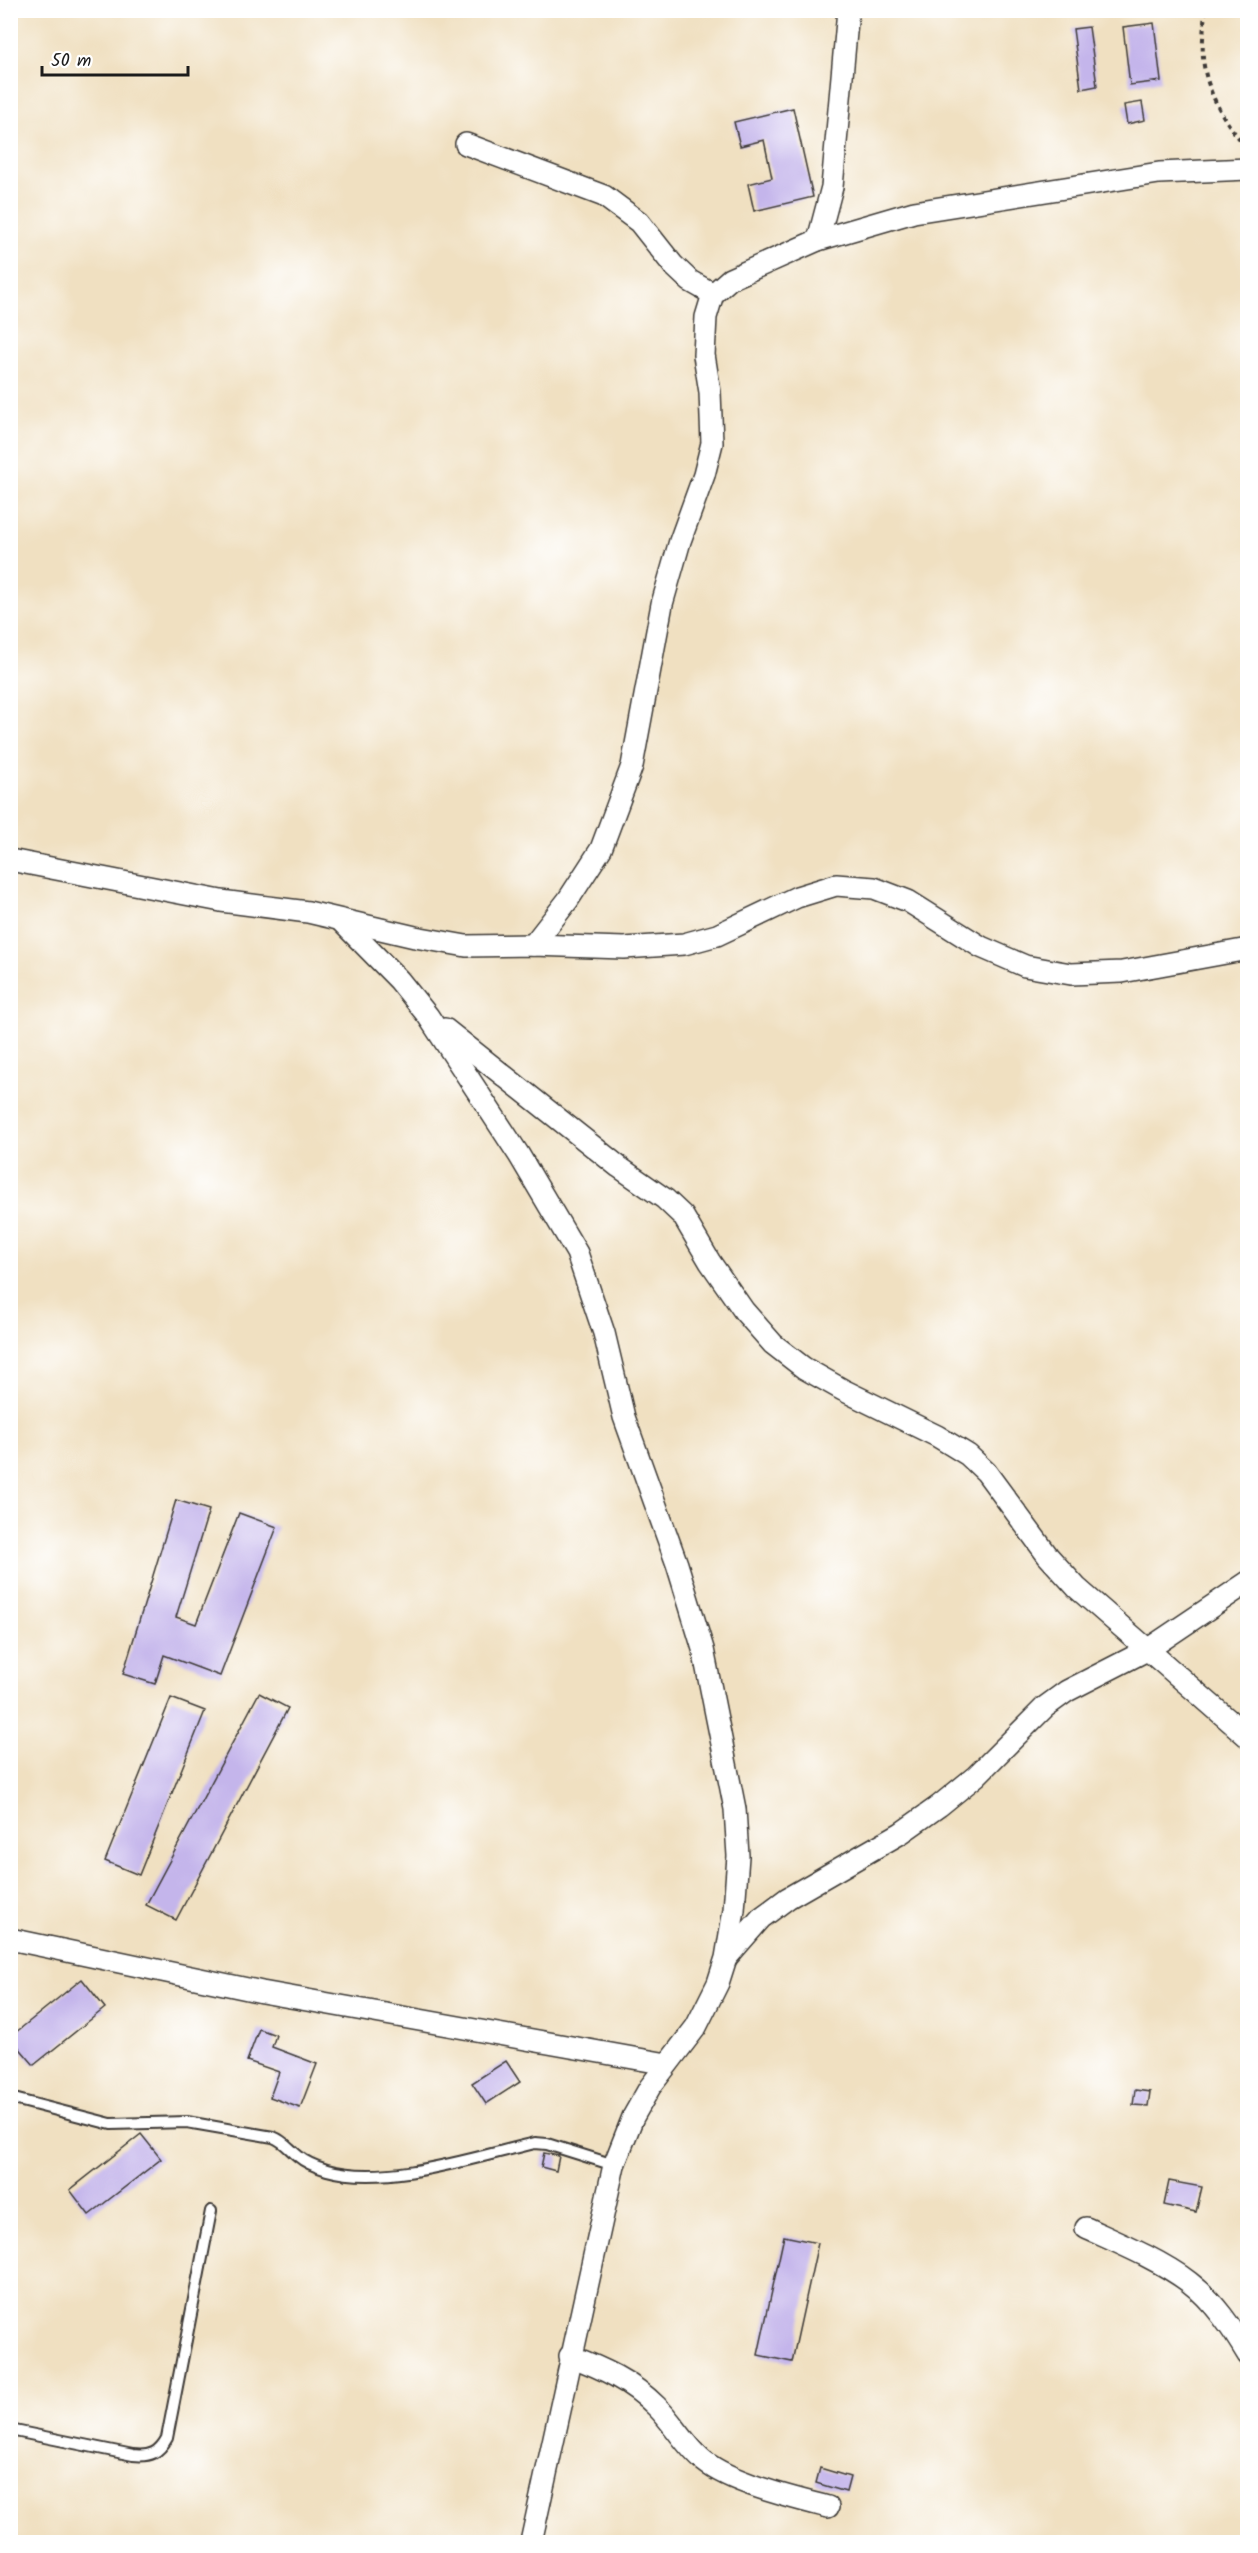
<svg xmlns="http://www.w3.org/2000/svg" width="1258" height="2553" font-family="Kalam,sans-serif">
<rect width="100%" height="100%" fill="#fff"/>
<filter id="ink" filterUnits="userSpaceOnUse"><feTurbulence type="fractalNoise" baseFrequency=".0167" numOctaves="2"/><feDisplacementMap in="SourceGraphic" scale="12" xChannelSelector="R" yChannelSelector="G"/><feConvolveMatrix kernelMatrix="1 2 1 2 8 2 1 2 1" color-interpolation-filters="sRGB"/></filter>
<filter id="wash" filterUnits="userSpaceOnUse"><feTurbulence type="fractalNoise" baseFrequency=".008" numOctaves="4" result="noise"/><feDisplacementMap in="SourceGraphic" scale="24" xChannelSelector="R" yChannelSelector="G"/><feGaussianBlur stdDeviation="1.35" result="paint"/><feColorMatrix in="noise" values="0 0 0 0 0 0 0 0 0 0 0 0 0 0 0 0 0 1.4 0 .05"/><feComposite in="paint" operator="in"/></filter>
<g filter="url(#wash)">
<rect width="100%" height="100%" fill="#f0e0c1"/>
<g id="blocks">
<g fill="#c4b5eb">
<path d="M1154,23L1161,81L1130,85L1123,27Z"/>
<path d="M1089,27L1097,86L1081,89L1073,29Z"/>
<path d="M1142,102L1145,120L1127,124L1124,105Z"/>
<path d="M793,108L813,197L754,211L748,184L772,178L764,140L740,146L734,122Z"/>
<path d="M176,1500L209,1510L176,1617L196,1624L239,1513L277,1527L220,1676L164,1655L155,1684L123,1674Z"/>
<path d="M259,1693L288,1708L176,1920L146,1905Z"/>
<path d="M171,1698L205,1711L139,1875L105,1861Z"/>
<path d="M82,1979L105,2008L34,2065L10,2037Z"/>
<path d="M259,2029L276,2035L272,2047L317,2064L300,2108L270,2097L279,2072L247,2061Z"/>
<path d="M506,2061L520,2082L486,2104L472,2083Z"/>
<path d="M1135,2090L1150,2092L1148,2106L1133,2105Z"/>
<path d="M141,2134L161,2159L89,2215L70,2190Z"/>
<path d="M544,2153L559,2156L556,2171L541,2167Z"/>
<path d="M1169,2181L1202,2187L1196,2212L1164,2205Z"/>
<path d="M784,2236L818,2243L792,2362L758,2355Z"/>
<path d="M820,2468L850,2477L846,2492L816,2483Z"/>
</g>
</g>
</g>
<g filter="url(#ink)">
<use href="#blocks" fill-opacity="0" stroke="#3c3935" stroke-width="1.5"/>
<g fill="none" stroke-linecap="round" stroke-linejoin="round">
<g stroke="#3c3935" stroke-width="14">
<g id="lane">
<path d="M10,2098L111,2124L187,2122L273,2137C284,2141 289,2149 298,2156C306,2163 317,2167 327,2170C387,2187 475,2157 535,2143L547,2144L614,2165"/>
<path d="M10,2430L133,2455C150,2457 159,2453 167,2438L211,2211"/>
</g>
</g>
<g stroke="#3c3935" stroke-width="24">
<g id="street">
<path d="M466,144L604,196L639,222L673,265L690,281L713,294"/>
<path d="M818,240L832,187L848,10"/>
<path d="M10,860L221,901L308,912L415,937L466,946L533,945L624,948L684,944L717,935L797,897L836,885L874,888L908,901L981,947L1025,966L1071,974L1122,972L1248,949"/>
<path d="M341,921L399,980L428,1016L519,1155L577,1253L604,1333L624,1417L677,1564L703,1649L735,1809L738,1856L734,1910L726,1958L718,1983L696,2027L650,2087L633,2117L614,2165L531,2542"/>
<path d="M533,945L568,900L601,849L632,766L662,604L680,541L704,475L712,443L710,392L704,355L706,317L713,294L730,279L818,240L914,212L1159,173L1248,169"/>
<path d="M445,1029L619,1167L665,1199L683,1216L710,1262L744,1311L773,1344L804,1368L843,1390L937,1436L968,1455L986,1472L1048,1556L1077,1588L1248,1737"/>
<path d="M10,1939L262,1992L667,2064"/>
<path d="M727,1957L761,1918L788,1898L901,1833L939,1806L976,1776L1045,1707L1067,1691L1147,1650L1248,1582"/>
<path d="M1086,2228C1119,2243 1160,2260 1189,2282C1214,2301 1232,2328 1248,2355"/>
<path d="M570,2356C602,2368 631,2381 656,2406C673,2422 685,2446 704,2461C731,2483 793,2498 828,2507"/>
</g>
</g>
<path stroke="#3c3935" stroke-width="4" stroke-dasharray="4.5 4.5" stroke-linecap="butt" d="M1205,10C1204,26 1202,42 1203,57C1205,89 1225,125 1248,148"/>
<use href="#lane" stroke="#fff" stroke-width="10"/>
<use href="#street" stroke="#fff" stroke-width="21"/>
</g>
</g>
<rect width="1258" height="2553" fill="none" stroke="#fff" stroke-width="36"/>
<path d="M42 66v9h146v-9" fill="none" stroke="#1c1c1c" stroke-width="3"/>
<text x="51" y="66" font-size="18" fill="#1c1c1c" stroke="#ffffff" stroke-width="4.5" paint-order="stroke">50 m</text>
</svg>
